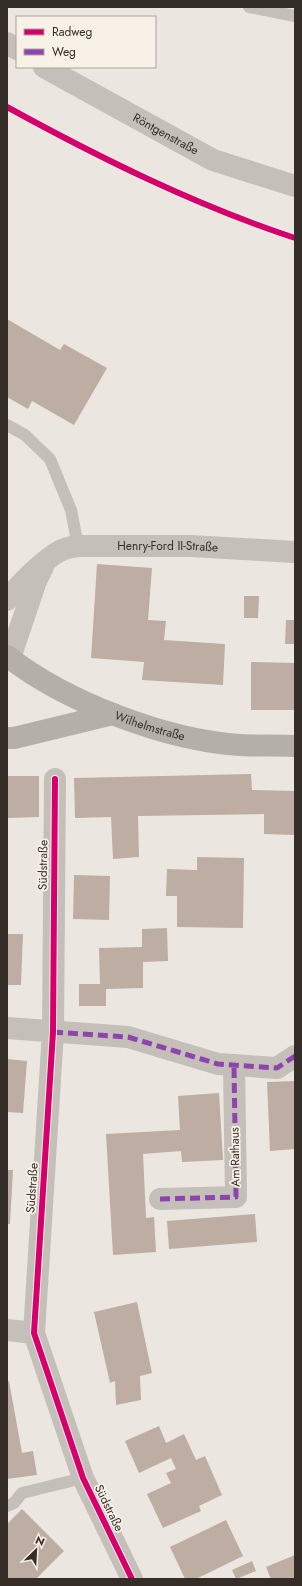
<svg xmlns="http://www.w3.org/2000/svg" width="302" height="1586" font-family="Jost,sans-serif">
<rect width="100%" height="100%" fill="#ebe7e0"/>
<g fill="#beada2">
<path d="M7,319L60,350L64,344L107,368L74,425L32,401L28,409L7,397Z"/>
<path d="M97,564L152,568L148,620L166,621L164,640L225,644L223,685L142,680L144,662L91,658Z"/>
<path d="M244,596H259L258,618H244Z"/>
<path d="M286,620H295V644H285Z"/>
<path d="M251,662L295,663V710H251Z"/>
<path d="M251,774L252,790L295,791V835L264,834V814L138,816L139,857L113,859L111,817L75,818L74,778Z"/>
<path d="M7,776H39V817L7,818Z"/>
<path d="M197,857L244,858L243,928L177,927V896H166L167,869L197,870Z"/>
<path d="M74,875L110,876L109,920L73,919Z"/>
<path d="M167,928L168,961L143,962V988L106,989V1006H79V984H100L99,948L142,947V929Z"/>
<path d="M7,934H23L21,985H7Z"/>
<path d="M7,1059L27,1061L23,1113L7,1112Z"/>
<path d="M295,1081V1149L270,1151L267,1082Z"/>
<path d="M219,1093L223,1160L182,1162L181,1151L143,1154L146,1218L154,1217L156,1252L113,1255L106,1134L180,1130L178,1096Z"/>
<path d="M7,1170H13L10,1224H7Z"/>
<path d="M255,1214L257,1242L169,1249L167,1221Z"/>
<path d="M137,1302L152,1373L140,1376L141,1400L116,1405L115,1381L110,1383L94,1312Z"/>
<path d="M9,1381L22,1453L33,1451L37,1475L7,1479V1382Z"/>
<path d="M159,1426L166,1443L184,1434L196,1460L205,1456L222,1495L199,1506L201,1511L163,1528L147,1494L171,1483L166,1473L176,1469L171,1458L139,1473L125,1441Z"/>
<path d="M22,1509L64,1551L36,1579H7V1524Z"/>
<path d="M226,1520L243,1556L196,1579H185L170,1547Z"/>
<path d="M295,1555V1579H271L266,1567Z"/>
<path d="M252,1561L256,1571L236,1579L232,1570Z"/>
</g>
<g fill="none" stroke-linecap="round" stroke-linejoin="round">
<g stroke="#c4bfb9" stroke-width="12">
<path d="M249,7L295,16"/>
<path d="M7,425L25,435L50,459L71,510L78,546"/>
<path d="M7,1506L14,1503L22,1493L83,1478"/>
</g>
<g stroke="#c4bfb9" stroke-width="22">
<path d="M7,43L17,49"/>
<path id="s1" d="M44,67L213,160L295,186"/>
<path id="s2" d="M7,600C18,586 44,559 60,551C65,548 72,547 78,546H191L295,552"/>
<path d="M10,658L36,581L43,567"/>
<path d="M55,779L53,1032L34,1333L83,1478L132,1579"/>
<path d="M7,1028L128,1037L218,1064L277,1068L295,1056"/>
<path d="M160,1199L236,1197L234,1065"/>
<path d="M7,1330L34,1333"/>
</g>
<g stroke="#b5afaa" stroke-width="22">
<path id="s3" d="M7,656C66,702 165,740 240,745C258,746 277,745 295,746"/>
<path d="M7,738H14L113,714"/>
</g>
<g stroke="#8e44ad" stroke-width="5" stroke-dasharray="10 5" stroke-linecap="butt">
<path d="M53,1032L128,1037L218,1064L277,1068L295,1056"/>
<path d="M160,1199L236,1197L234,1065"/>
</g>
<g stroke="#f8f1e7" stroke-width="8">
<g id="cycleway">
<path d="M7,107C100,158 195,205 295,238"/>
<path d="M55,779L53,1032L34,1333L83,1478L132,1579"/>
</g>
</g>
<use href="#cycleway" stroke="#d6006c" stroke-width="6"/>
</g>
<g text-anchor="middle" stroke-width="3.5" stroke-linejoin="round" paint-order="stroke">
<g font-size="12" fill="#342d28" stroke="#f8f1e7">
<text dy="4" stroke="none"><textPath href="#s1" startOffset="139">Röntgenstraße</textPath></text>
<text dy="4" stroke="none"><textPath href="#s2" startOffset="181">Henry-Ford II-Straße</textPath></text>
<text dy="4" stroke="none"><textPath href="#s3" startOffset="160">Wilhelmstraße</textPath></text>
<text transform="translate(43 865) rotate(-89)" y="4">Südstraße</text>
<text transform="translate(235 1157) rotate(-91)" y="4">Am Rathaus</text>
<text transform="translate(32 1188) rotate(-86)" y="4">Südstraße</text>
<text transform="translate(109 1508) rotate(64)" y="4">Südstraße</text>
</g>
</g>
<rect width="302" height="1586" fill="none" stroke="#342d28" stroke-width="16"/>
<rect x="16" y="16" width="140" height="52" fill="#f8f1e7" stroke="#aaa39b"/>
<rect x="24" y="29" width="20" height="6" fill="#d6006c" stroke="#aaa39b"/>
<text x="52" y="36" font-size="12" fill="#342d28">Radweg</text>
<rect x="24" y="49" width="20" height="6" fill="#8e44ad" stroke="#aaa39b"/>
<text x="52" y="56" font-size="12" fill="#342d28">Weg</text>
<g transform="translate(36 1550) rotate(24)" stroke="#f8f1e7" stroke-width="3" paint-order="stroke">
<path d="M0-3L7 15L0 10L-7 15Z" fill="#342d28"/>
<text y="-6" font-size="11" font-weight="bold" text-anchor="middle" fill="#342d28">N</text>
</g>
</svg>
